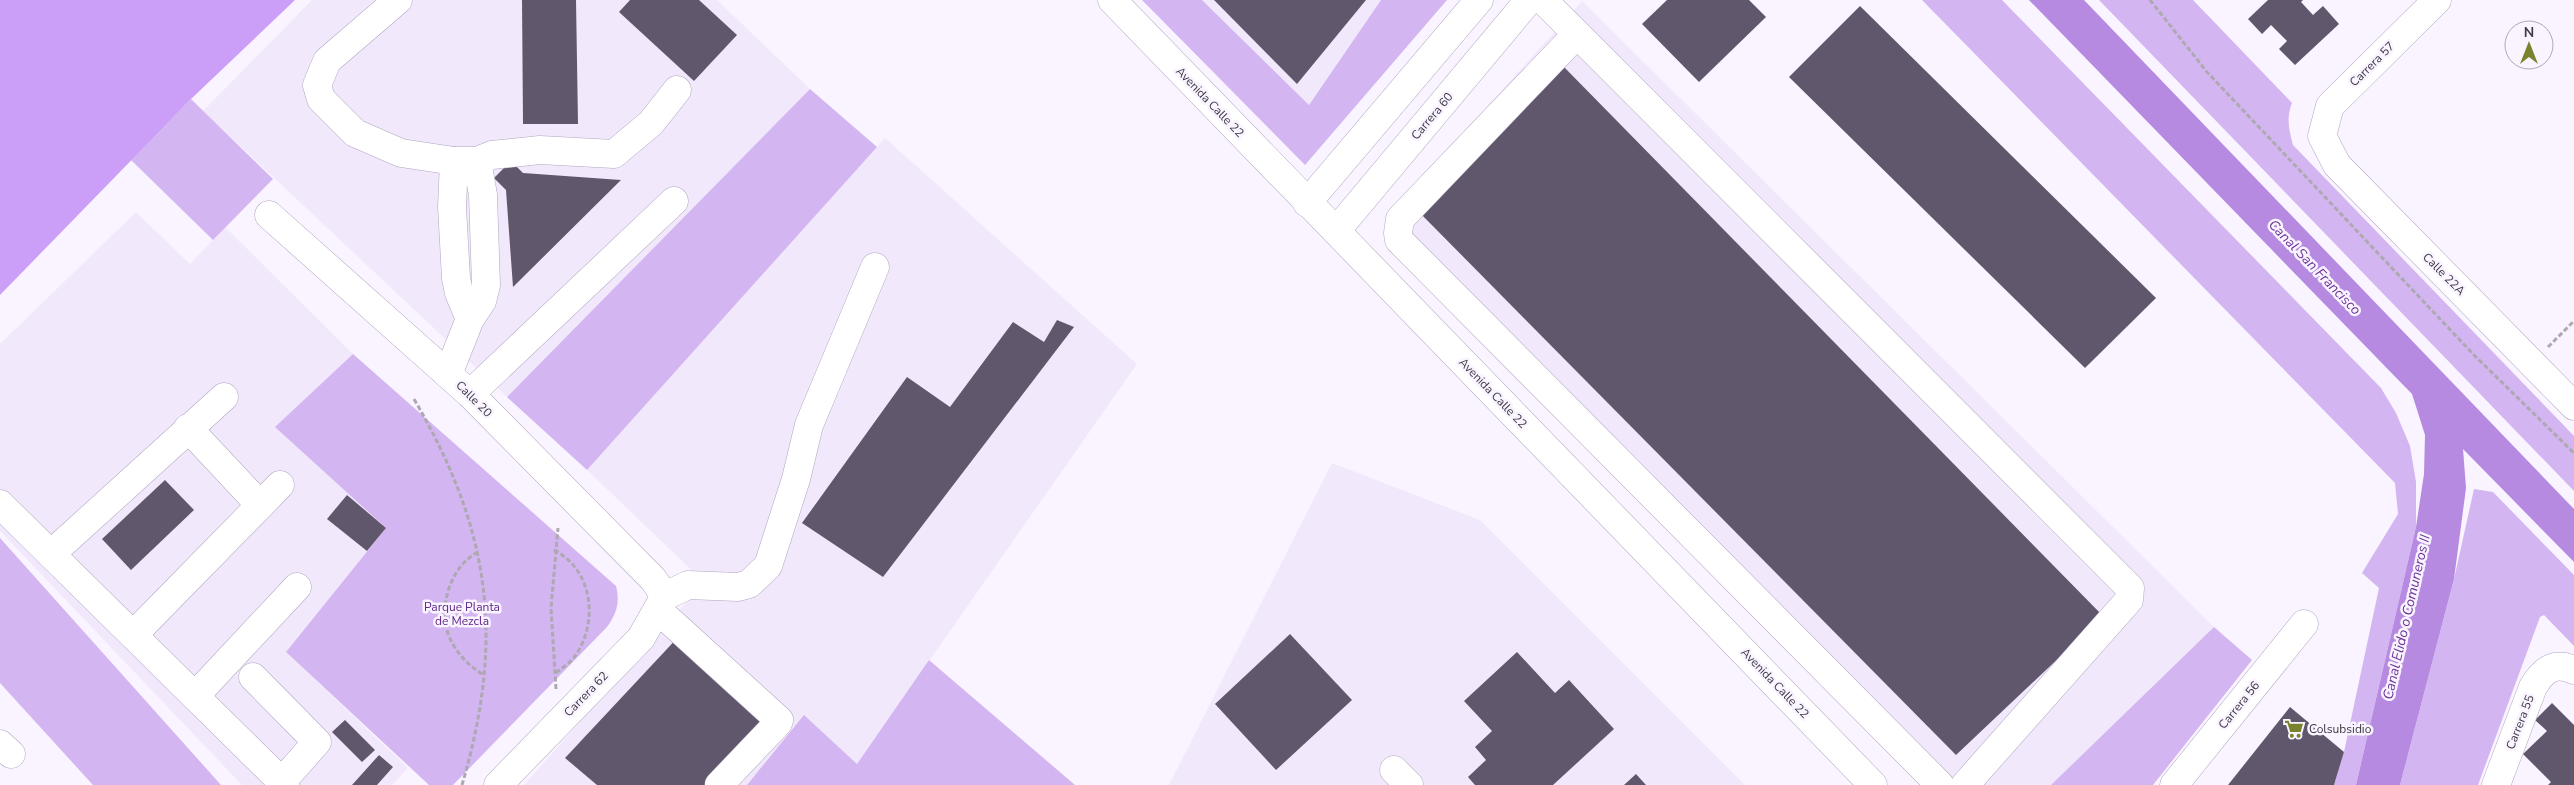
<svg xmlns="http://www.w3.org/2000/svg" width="2574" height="785" font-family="'Nunito Sans',sans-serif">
<rect width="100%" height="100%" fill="#f9f4ff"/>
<g fill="#f2e8fc">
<path d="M312,0H717L810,89L507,397L203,111Z"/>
<path d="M1202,0H1381L1309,105Z"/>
<path d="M1582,1L2214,627L2051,785H1925L1387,246L1385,230L1391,214Z"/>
<path d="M885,138L1137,364L857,764L804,716L747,785H524L704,582L587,470Z"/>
<path d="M136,212L190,264L225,227L353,354L276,427L386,528L286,652L408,768L392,785H242L0,531V344Z"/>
<path d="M1332,463L1480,520L1745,785H1169Z"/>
</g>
<g fill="#d3b6f1">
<path d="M1142,0H1202L1309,105L1381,0H1447L1305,165Z"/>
<path d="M1922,0H2002L2381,388L2396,413L2410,446L2416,482V527L2356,785H2334L2344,752L2379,588L2362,573L2398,514L2395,483Z"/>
<path d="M2099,0H2193L2292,103C2286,118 2289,130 2293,145L2574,436V491Z"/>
<path d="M810,89L877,147L587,470L507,397Z"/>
<path d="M191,99L273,179L213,240L131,160Z"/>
<path d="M353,354L616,586C620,602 617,613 607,627L453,785H429L286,652L386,528L275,427Z"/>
<path d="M2474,489L2493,492L2574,575V646L2544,615L2540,617L2478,785H2400L2454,579Z"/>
<path d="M0,538L221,785H93L0,683Z"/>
<path d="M2214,627L2252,660L2153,785H2051Z"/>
<path d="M929,660L1075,785H747L804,715L857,764Z"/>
</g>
<path fill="#cb9ff7" d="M0,0H295L191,99L0,295Z"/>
<path fill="#b68ae0" d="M2029,0H2084L2574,509V562L2463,449L2466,488L2454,579L2400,785H2356L2416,527L2424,474L2425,435L2412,394Z"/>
<g fill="#61576c">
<path d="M522,0H576L578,124H523Z"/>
<path d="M630,0H699L737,35L694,81L619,12Z"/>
<path d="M1214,0H1366L1297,84Z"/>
<path d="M1667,0H1749L1766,17L1699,82L1642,24Z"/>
<path d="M2268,0H2303L2301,2L2313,15L2323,6L2339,24L2295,65L2279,49L2287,41L2271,25L2262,34L2248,19Z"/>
<path d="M1860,6L2156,298L2085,368L1789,77Z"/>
<path d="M1564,67L2103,616L1956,755L1416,209Z"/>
<path d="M511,161L523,173L621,180L513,287L506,190L494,178Z"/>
<path d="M1057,320L1074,327L883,577L802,523L907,377L950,407L1013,322L1044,342Z"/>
<path d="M165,480L194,510L131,570L102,539Z"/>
<path d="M347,495L386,528L367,551L327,519Z"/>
<path d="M681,634L774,724L715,785H597L565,758Z"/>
<path d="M1290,634L1352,700L1276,770L1215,704Z"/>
<path d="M1517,652L1555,693L1569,680L1614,729L1553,785H1475L1468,777L1486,760L1475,747L1492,731L1464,701Z"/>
<path d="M2552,703L2574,725V785H2548L2551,782L2523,754L2547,731L2535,720Z"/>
<path d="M2290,707L2344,752L2334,785H2228Z"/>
<path d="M345,720L375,750L362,762L332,732Z"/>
<path d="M379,755L393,767L377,785H352Z"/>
<path d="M1636,774L1646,785H1624Z"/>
</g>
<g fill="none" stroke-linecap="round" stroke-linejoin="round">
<g stroke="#b1a6be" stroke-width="29">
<g id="minor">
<path d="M398,0L327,61L317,85L321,99L355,133L401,153L454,161H477L492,155L540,150L614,154L651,123L677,90"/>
<path d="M1112,0L1873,785"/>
<path d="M1543,0L2130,588L2129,600L1965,785"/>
<path d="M2437,0L2330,106L2322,136L2337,165L2574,406"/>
<path d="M1576,35L1400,219L1398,233L1399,240L1940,785"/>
<path d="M454,161L452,207L456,278L459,293L470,319"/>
<path d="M1307,203L1479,0"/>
<path d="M269,215L470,394L653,579L665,596"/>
<path d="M1336,231L1529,0"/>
<path d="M448,374L470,319L482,301L486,285L483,195L477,161"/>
<path d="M470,394L674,201"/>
<path d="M188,428L260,505"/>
<path d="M0,504L285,785"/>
<path d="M51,554L224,397"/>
<path d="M665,596L688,585L738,587L749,584L768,566L796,479L809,425L875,267"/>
<path d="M658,610L779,720L778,723L719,785"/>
<path d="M133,635L280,485"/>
<path d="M253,677L317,742L279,785"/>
<path d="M195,696L297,587"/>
<path d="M0,744L11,754"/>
<path d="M1394,770L1409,785"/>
<path d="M498,785L641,638L665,596"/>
<path d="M2174,785L2304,624"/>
<path d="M2496,785L2533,687C2543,670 2554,661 2574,670"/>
</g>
</g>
<g stroke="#ada8b2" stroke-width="3" stroke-dasharray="5 2.5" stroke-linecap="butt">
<path d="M2150,0L2207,72L2474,355L2574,453"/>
<path d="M2548,347L2574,321"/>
<path d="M414,399C491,531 505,638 462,785"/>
<path d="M554,550C593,570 599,622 575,656C571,663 561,668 555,674"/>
<path d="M478,552C447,568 435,617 454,646C462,659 471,667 484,675"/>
<path d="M556,689L551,608L558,528"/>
</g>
<use href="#minor" stroke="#fff" stroke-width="28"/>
</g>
<defs>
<g id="supermarket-bare" transform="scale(1.5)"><path d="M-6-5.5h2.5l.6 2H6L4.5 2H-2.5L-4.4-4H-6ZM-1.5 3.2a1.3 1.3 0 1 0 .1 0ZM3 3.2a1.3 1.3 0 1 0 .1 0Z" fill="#7b822d" stroke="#f9f4ff" stroke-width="2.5" paint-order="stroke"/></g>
</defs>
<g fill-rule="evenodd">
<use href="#supermarket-bare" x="2294" y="729"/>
</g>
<g text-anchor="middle" stroke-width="5" stroke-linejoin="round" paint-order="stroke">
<g font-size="12" fill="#3e3943" stroke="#f9f4ff">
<text transform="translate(2372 64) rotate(-45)" y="4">Carrera 57</text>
<text transform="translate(1210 102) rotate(46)" y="4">Avenida Calle 22</text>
<text transform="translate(1432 116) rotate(-50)" y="4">Carrera 60</text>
<text transform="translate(2444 274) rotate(45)" y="4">Calle 22A</text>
<text transform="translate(1493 393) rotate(46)" y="4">Avenida Calle 22</text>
<text transform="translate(474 399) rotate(45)" y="4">Calle 20</text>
<text transform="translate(1775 683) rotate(46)" y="4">Avenida Calle 22</text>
<text transform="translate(586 694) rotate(-46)" y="4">Carrera 62</text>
<text transform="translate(2239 705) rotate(-51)" y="4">Carrera 56</text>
<text transform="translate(2520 722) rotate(-69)" y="4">Carrera 55</text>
</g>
<g font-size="12" fill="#5f268a" stroke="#f9f4ff">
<text x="462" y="611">Parque Planta<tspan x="462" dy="14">de Mezcla</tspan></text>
</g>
<g font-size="12" fill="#3e3943" stroke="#f9f4ff" text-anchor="start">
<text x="2309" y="733">Colsubsidio</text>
</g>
<g font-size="14" font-style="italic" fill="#6c3498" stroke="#f9f4ff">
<text transform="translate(2315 267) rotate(46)" y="5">Canal San Francisco</text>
<text transform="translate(2406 617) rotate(-77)" y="5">Canal Elido o Comuneros II</text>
</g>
</g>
<g transform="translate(2529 45)"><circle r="24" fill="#f9f4ff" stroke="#aea9b4"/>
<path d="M0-4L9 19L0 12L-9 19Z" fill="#7b822d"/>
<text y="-8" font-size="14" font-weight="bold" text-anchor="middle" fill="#3e3943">N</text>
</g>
</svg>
